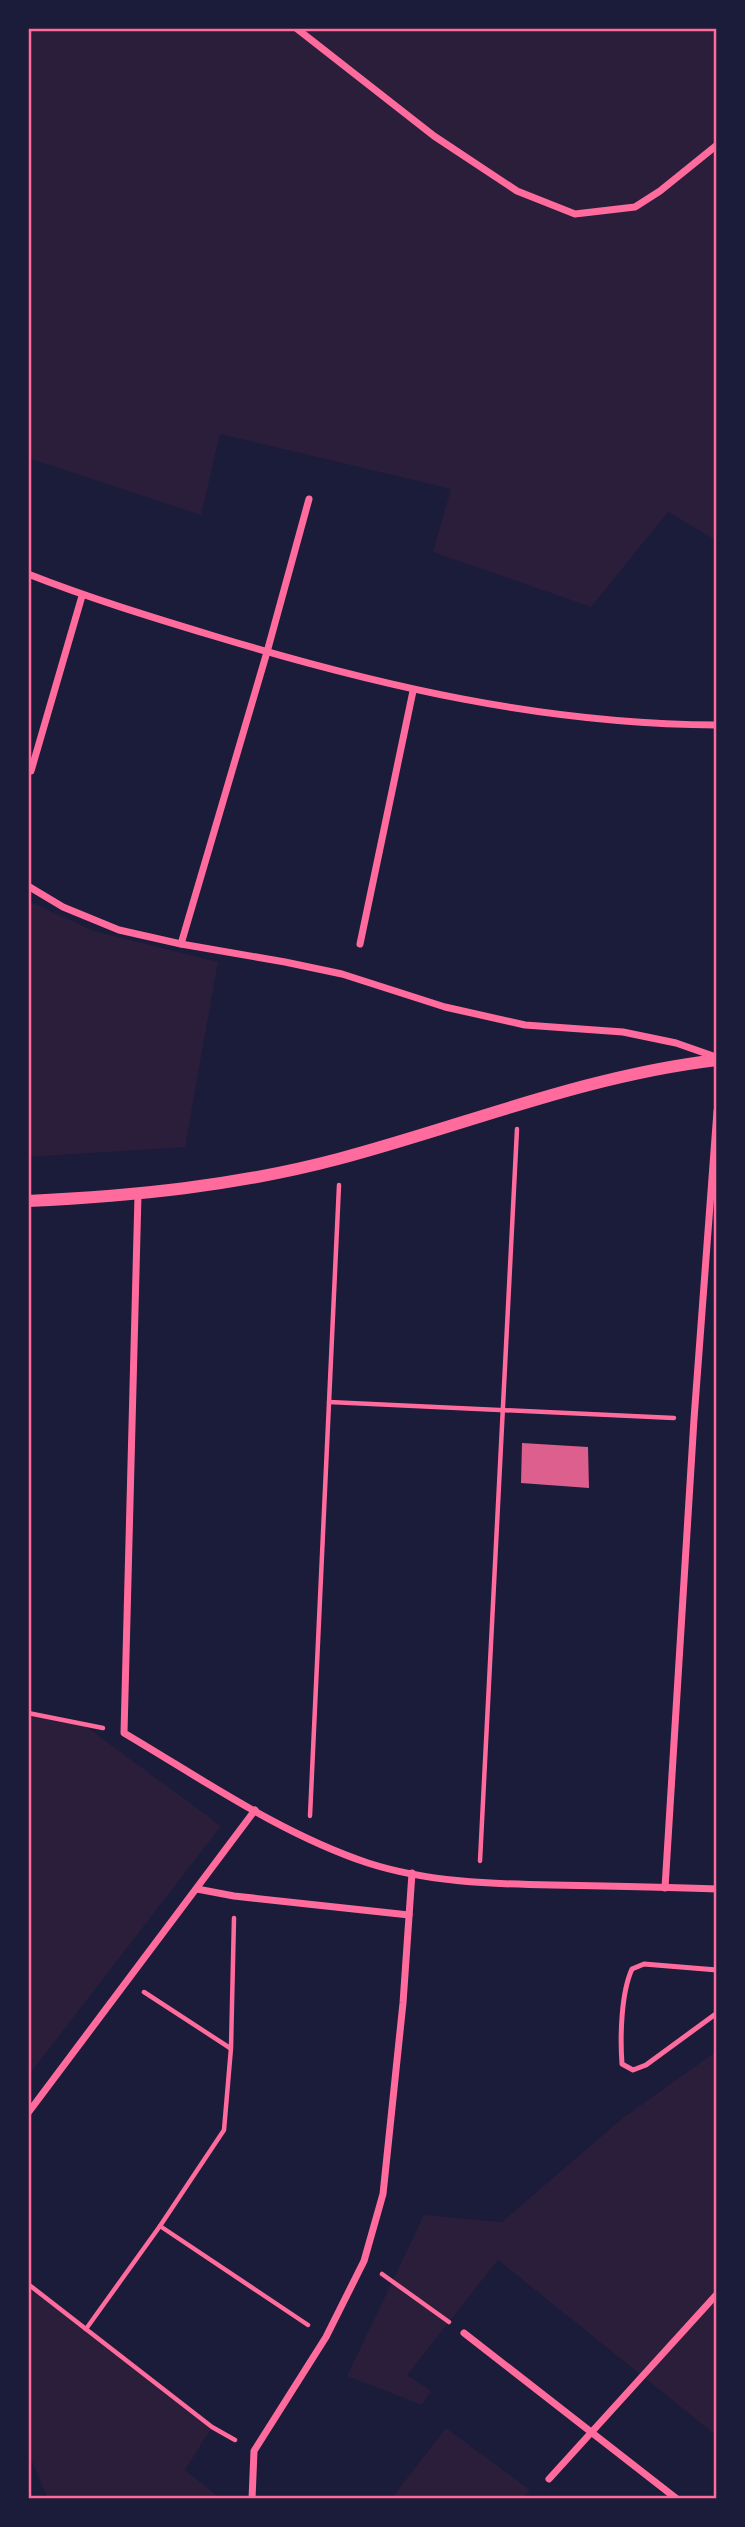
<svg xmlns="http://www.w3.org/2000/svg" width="745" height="2527" font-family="Helvetica,sans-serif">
<rect width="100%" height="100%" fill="#1b1b3a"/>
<g fill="#2a1e3b">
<path d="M28,28H717V541L668,512L591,607L433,552L451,489L220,434L201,515L28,458Z"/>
<path d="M28,901L94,931L218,962L185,1147L28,1157Z"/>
<path d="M28,1713L81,1723L221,1826L28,2076Z"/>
<path d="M717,2051V2286L714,2290L717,2292V2436L498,2260L407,2375L431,2391L422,2405L347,2376L424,2215L502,2222L624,2117Z"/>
<path d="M28,2284L212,2427L185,2470L221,2499H48L28,2452Z"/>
<path d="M446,2428L530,2490L522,2499H391Z"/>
</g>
<path fill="#dd5f8e" d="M522,1443L588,1447L589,1488L521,1483Z"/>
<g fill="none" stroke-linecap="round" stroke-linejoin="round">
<g stroke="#ff6b9d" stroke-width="4.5">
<path d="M329,1402L674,1418"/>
<path d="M28,1713L103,1728"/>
<path d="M310,1816L339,1185"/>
<path d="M480,1861L517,1129"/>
<path d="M144,1992L230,2048"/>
<path d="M160,2226L308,2325"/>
<path d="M382,2274L449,2322"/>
<path d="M28,2284L212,2427L235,2440"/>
<path d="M86,2329L160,2226L224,2130L231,2048L234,1918"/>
</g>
<path stroke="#ff6b9d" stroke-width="5" d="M717,1970L644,1964L632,1969C621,1993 620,2037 622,2064L633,2070L646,2065L717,2013"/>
<g stroke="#ff6b9d" stroke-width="7">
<path d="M296,28L434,136L517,191L575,214L635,207L660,191L717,145"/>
<path d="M28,574C89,598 151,617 214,636C379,686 543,724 717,725"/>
<path d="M31,771L82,596"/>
<path d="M28,886L63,907L119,930L181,944L285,962L342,974L445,1007L525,1025L623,1032L676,1043L716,1057"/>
<path d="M181,944L267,652L309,499"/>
<path d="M360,944L413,691"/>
<path d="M138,1195L124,1733C202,1779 281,1834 368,1863C427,1882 491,1884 552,1885C607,1886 662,1887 717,1889"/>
<path d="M665,1888L694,1419L717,1111"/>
<path d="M197,1889L234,1896L409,1915"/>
<path d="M28,2113L255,1810"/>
<path d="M464,2333L677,2499"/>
<path d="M549,2479L717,2294"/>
<path d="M252,2499L254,2451L326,2337L364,2261L383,2194L403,2003L412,1873"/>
</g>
<path stroke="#ff6b9d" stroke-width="12" d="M28,1201C133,1196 236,1186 338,1159C466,1125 583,1076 717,1060"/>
</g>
<rect width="745" height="2527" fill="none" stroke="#1b1b3a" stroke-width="60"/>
<rect x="30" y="30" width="685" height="2467" fill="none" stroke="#ff6b9d" stroke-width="2.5"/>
</svg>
